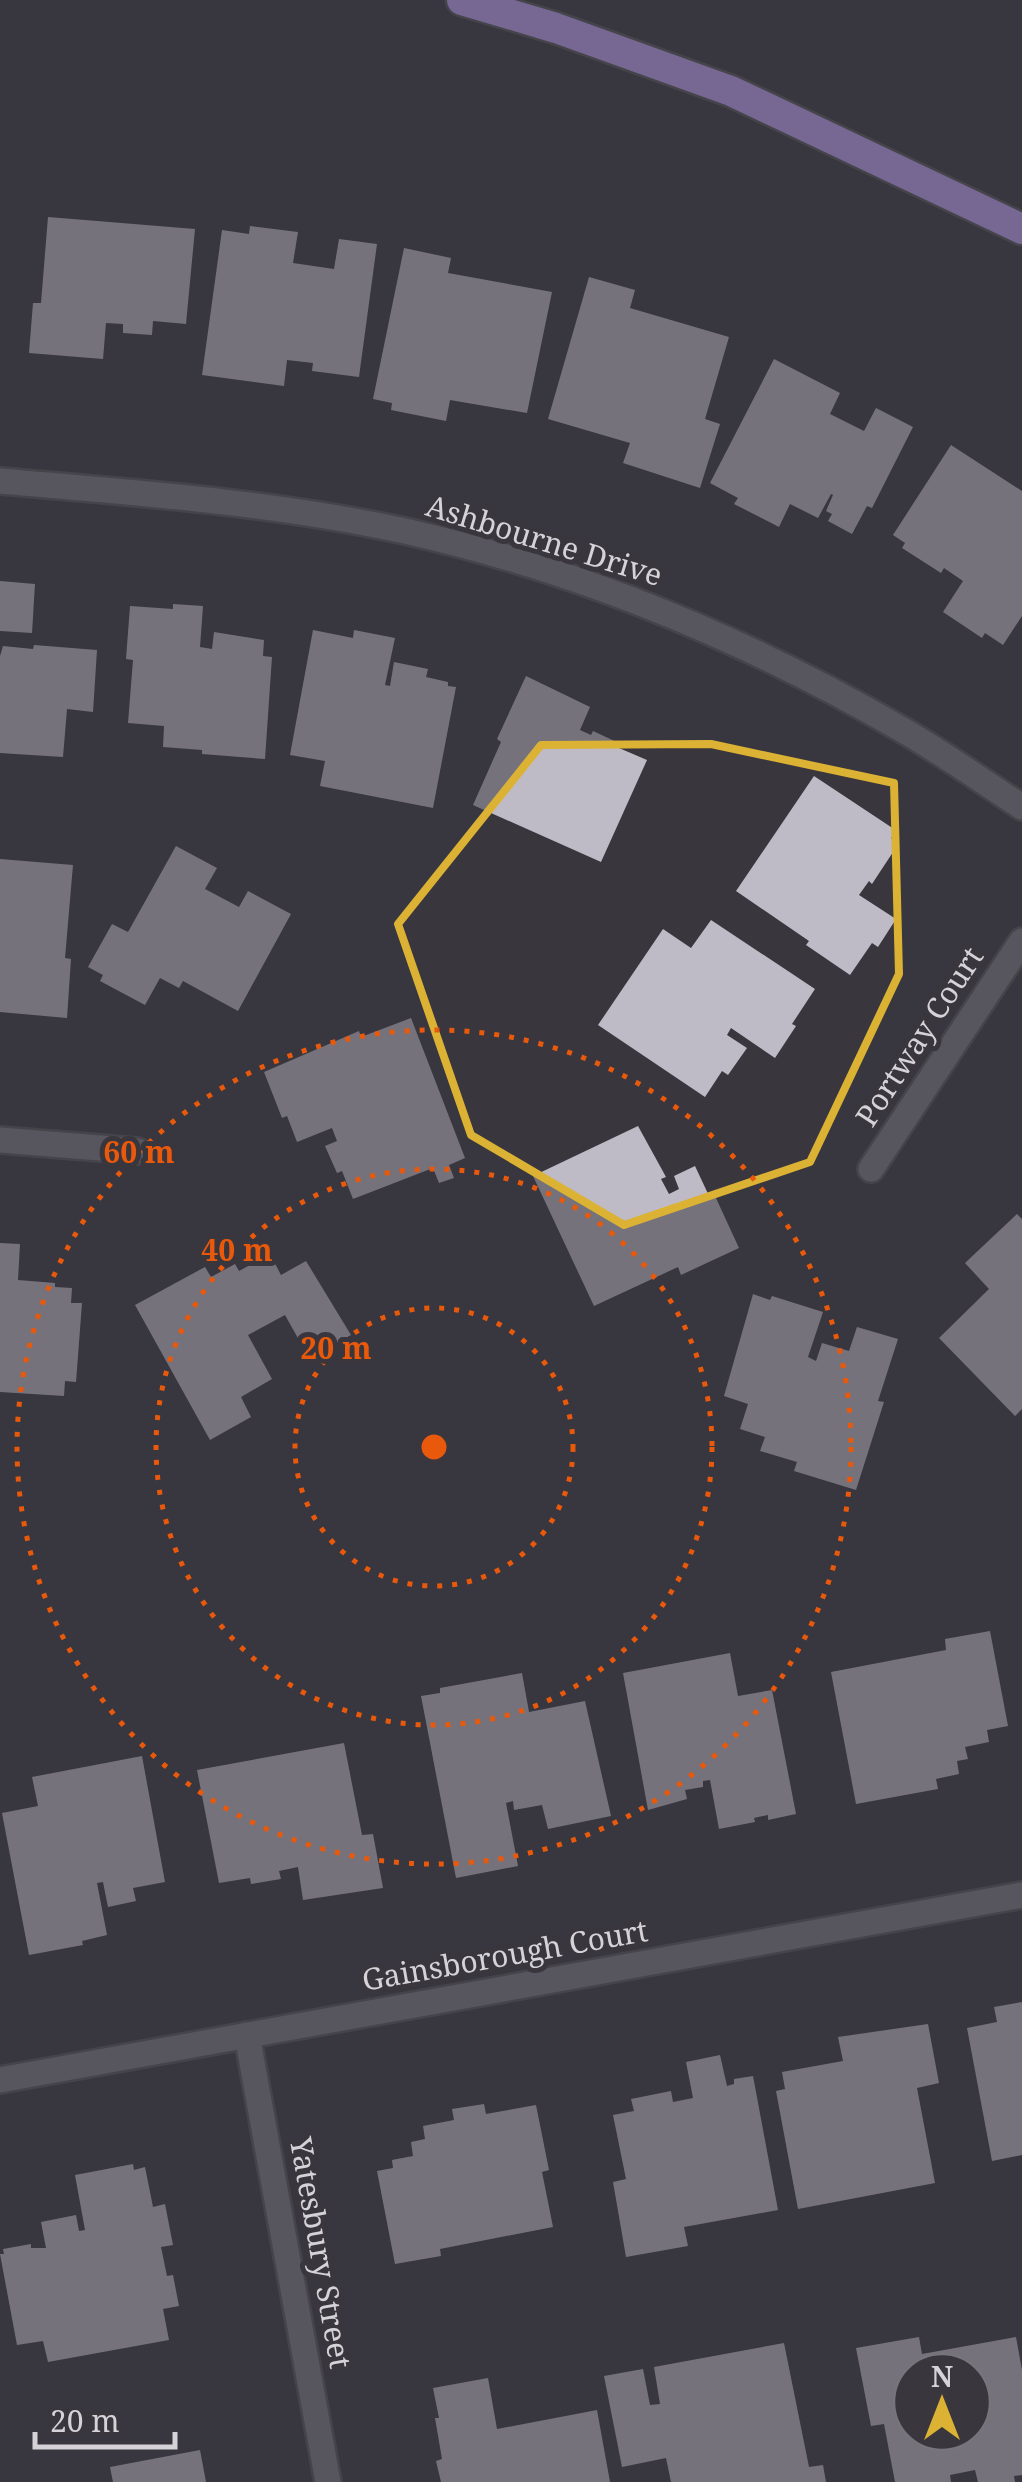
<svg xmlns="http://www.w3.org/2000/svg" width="1022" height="2482" font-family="'Noto Serif',serif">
<rect width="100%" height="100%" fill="#39363e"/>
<g fill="#bfbbc6" fill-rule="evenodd">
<path d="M48,217L195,229L186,324L153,321L152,335L123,333V324L106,323L103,359L29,353L33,303H41Z"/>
<path d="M250,226L298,232L293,263L334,269L339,239L377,244L359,377L312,371L313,363L287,360L284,386L202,375L222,230L249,234Z"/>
<path d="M404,248L451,258L448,273L552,292L527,413L450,400L446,421L391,410L392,403L373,399Z"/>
<path d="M589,277L635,290L630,308L729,337L705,419L720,424L700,488L623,463L630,443L548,419Z"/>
<path d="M774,359L840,393L830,414L864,431L876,408L913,427L872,508L867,506L852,534L828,521L832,514L826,511L833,495L831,494L818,518L790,504L779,527L734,504L738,498L710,483Z"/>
<path d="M951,445L1022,491V616L1003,645L985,633L982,638L943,612L963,581L944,568L941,573L902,548L905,543L893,535Z"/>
<path d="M0,581L35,584L32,633L0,631Z"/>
<path d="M173,604L203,606L200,647L212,649L214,632L264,640L263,656L272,657L265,759L202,754V750L163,747L164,726L128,723L133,660L126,659L130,606L173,609Z"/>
<path d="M313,630L353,638L354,630L395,638L385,685L390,686L394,662L428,669L426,677L448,682V686L456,687L433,808L320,786L325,761L290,755Z"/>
<path d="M34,645L97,650L93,712L67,709L63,757L0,753V656L3,646L33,649Z"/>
<path d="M526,676L590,707L580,730L591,735L593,731L621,744L619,748L647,760L601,862L473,805L501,742L497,739Z"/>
<path d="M814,776L897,831L891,838L899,843L872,884L869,881L859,895L896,919L878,947L872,943L850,975L806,945L809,941L736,891Z"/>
<path d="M176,846L217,868L205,889L239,907L248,891L291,914L238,1011L183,981L179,988L160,978L145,1005L100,981L103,975L88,967L112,924L128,932Z"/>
<path d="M0,859L73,865L65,958L71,959L67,1018L0,1012Z"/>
<path d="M711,920L815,989L792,1024L796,1026L775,1058L731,1028L727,1035L747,1048L728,1075L722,1071L705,1097L598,1025L663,929L691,948Z"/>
<path d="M411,1018L465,1158L449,1165L454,1178L439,1183L433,1168L353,1199L342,1171L337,1173L325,1146L337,1141L332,1128L297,1142L287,1116L282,1118L264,1072L359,1031L361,1037Z"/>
<path d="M638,1126L666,1177L661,1179L669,1194L679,1189L674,1176L695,1166L710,1198L715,1196L739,1248L681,1275L678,1267L594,1306L533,1176Z"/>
<path d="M1017,1214L1022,1219V1409L1015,1416L939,1338L989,1289L965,1263Z"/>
<path d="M0,1243L20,1244L18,1280L55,1283V1287L72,1288L71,1303H82L76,1382L65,1381L64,1396L0,1392Z"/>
<path d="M270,1254L281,1275L306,1261L351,1335L309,1358L285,1315L248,1335L272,1379L241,1397L251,1417L210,1440L135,1305L205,1267L211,1277L235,1264L239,1271Z"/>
<path d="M753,1294L770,1300L772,1296L823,1312L808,1357L816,1361L822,1343L849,1351L857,1327L898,1339L878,1401L884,1402L856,1490L794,1471L797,1462L760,1451L765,1437L740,1429L748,1404L724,1396Z"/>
<path d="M990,1631L1008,1726L987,1730L989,1742L965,1747L968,1759L957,1761L959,1774L936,1779L938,1789L856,1804L831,1672L946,1650L945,1639Z"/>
<path d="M730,1653L738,1696L772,1690L796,1814L768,1820V1815L754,1818L755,1822L719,1829L710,1780L703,1781V1787L685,1790L687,1799L648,1810L623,1673Z"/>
<path d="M522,1673L529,1712L585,1701L611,1816L548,1829L542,1805L514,1810L513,1801L506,1803L518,1866L456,1878L421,1696L440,1693V1688Z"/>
<path d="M344,1743L362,1835L373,1834L383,1888L303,1900L298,1867L279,1871L281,1879L251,1884L250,1878L219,1883L197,1770Z"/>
<path d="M142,1756L165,1882L133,1888L136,1901L108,1907L103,1882L97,1883L107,1935L82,1941L83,1945L29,1955L2,1813L38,1806L32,1777Z"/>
<path d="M1022,2002V2155L992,2161L967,2028L997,2022L994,2007Z"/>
<path d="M928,2024L939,2083L917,2088L935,2183L798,2209L776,2091L785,2089L782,2072L843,2061L838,2037Z"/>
<path d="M720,2055L727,2086L734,2084V2079L753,2076L778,2210L684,2227L688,2246L626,2257L613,2182L626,2179L613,2115L634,2111L631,2099L671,2091L673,2102L693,2098L686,2062Z"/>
<path d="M484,2104L486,2114L536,2105L549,2170L542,2172L553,2227L440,2249L441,2256L395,2264L377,2171L393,2168L392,2160L413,2156L411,2142L425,2139L423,2126L454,2120L452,2109Z"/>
<path d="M133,2164L134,2170L145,2167L153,2207L165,2204L173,2245L161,2247L167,2276L173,2275L179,2306L163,2309L169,2340L48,2362L43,2341L17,2345L0,2254H4L3,2249L31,2244V2248H46L41,2222L76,2215L79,2231L85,2230L75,2175Z"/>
<path d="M919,2337L922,2354L1016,2337L1022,2370V2475L1014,2476L1015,2482H978L975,2470L950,2475L951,2482H895L884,2424L871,2426L856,2348ZM912,2372H972V2432H912Z"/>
<path d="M784,2343L809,2467L823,2465L826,2482H671L666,2458L622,2467L604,2376L643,2369L650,2405L660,2404L654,2367Z"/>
<path d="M488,2378L497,2429L597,2410L610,2482H441L436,2461L442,2459L435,2418H439L433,2388Z"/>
<path d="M200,2450L206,2482H113L110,2467Z"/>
</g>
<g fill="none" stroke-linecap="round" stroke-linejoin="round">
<g stroke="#56545b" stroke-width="30">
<g id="minor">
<path d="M0,481C136,493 272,502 405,531C579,570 747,640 901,729C943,753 982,781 1022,807"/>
<path d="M0,1140L137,1151"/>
<path d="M871,1169L1022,941"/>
<path d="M247,2035L328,2482"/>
<path d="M0,2080L1022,1895"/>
</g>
</g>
<g stroke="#56545b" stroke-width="35">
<path id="motorway" d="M462,0L556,28L731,91L1022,229"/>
</g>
<use href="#minor" stroke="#7d7a84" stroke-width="25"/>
<use href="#motorway" stroke="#c2a3fb" stroke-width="30"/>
</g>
<path d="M0 0H1022V2482H0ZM711,744L894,783L899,974L810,1162L624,1225L471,1135L398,924L541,745Z" fill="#39363e" fill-opacity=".55" fill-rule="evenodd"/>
<path fill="none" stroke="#dbb233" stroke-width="8" stroke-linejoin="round" d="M711,744L894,783L899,974L810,1162L624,1225L471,1135L398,924L541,745Z"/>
<g fill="none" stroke="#e8590c" stroke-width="5" stroke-dasharray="5 10">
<circle cx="434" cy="1447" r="139"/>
<circle cx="434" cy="1447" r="278"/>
<circle cx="434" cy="1447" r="417"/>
</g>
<g text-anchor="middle" stroke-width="10" stroke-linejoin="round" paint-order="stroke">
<g font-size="30" fill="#d5d3d8" stroke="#39363e">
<text transform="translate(544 541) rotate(17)" y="10">Ashbourne Drive</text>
<text transform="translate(920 1037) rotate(-57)" y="10">Portway Court</text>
<text transform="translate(505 1956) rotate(-10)" y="10">Gainsborough Court</text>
<text transform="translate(320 2253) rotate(80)" y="10">Yatesbury Street</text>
</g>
</g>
<circle cx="434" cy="1447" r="15" fill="#e8590c" stroke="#39363e" stroke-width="5"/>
<g font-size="30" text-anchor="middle" font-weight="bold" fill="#e8590c" stroke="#39363e" stroke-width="10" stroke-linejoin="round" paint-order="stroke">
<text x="139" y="1163">60 m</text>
<text x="237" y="1261">40 m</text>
<text x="336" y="1359">20 m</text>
</g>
<g transform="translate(942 2402)"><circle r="48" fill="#39363e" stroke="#77757c" stroke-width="2.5"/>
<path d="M0-8L18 38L0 25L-18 38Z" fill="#dbb233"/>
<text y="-15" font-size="28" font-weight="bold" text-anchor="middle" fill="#d5d3d8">N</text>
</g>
<path d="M35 2432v15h140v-15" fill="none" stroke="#d5d3d8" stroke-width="5"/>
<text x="50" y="2432" font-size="30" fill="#d5d3d8" stroke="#39363e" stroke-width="8" paint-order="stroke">20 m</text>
</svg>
